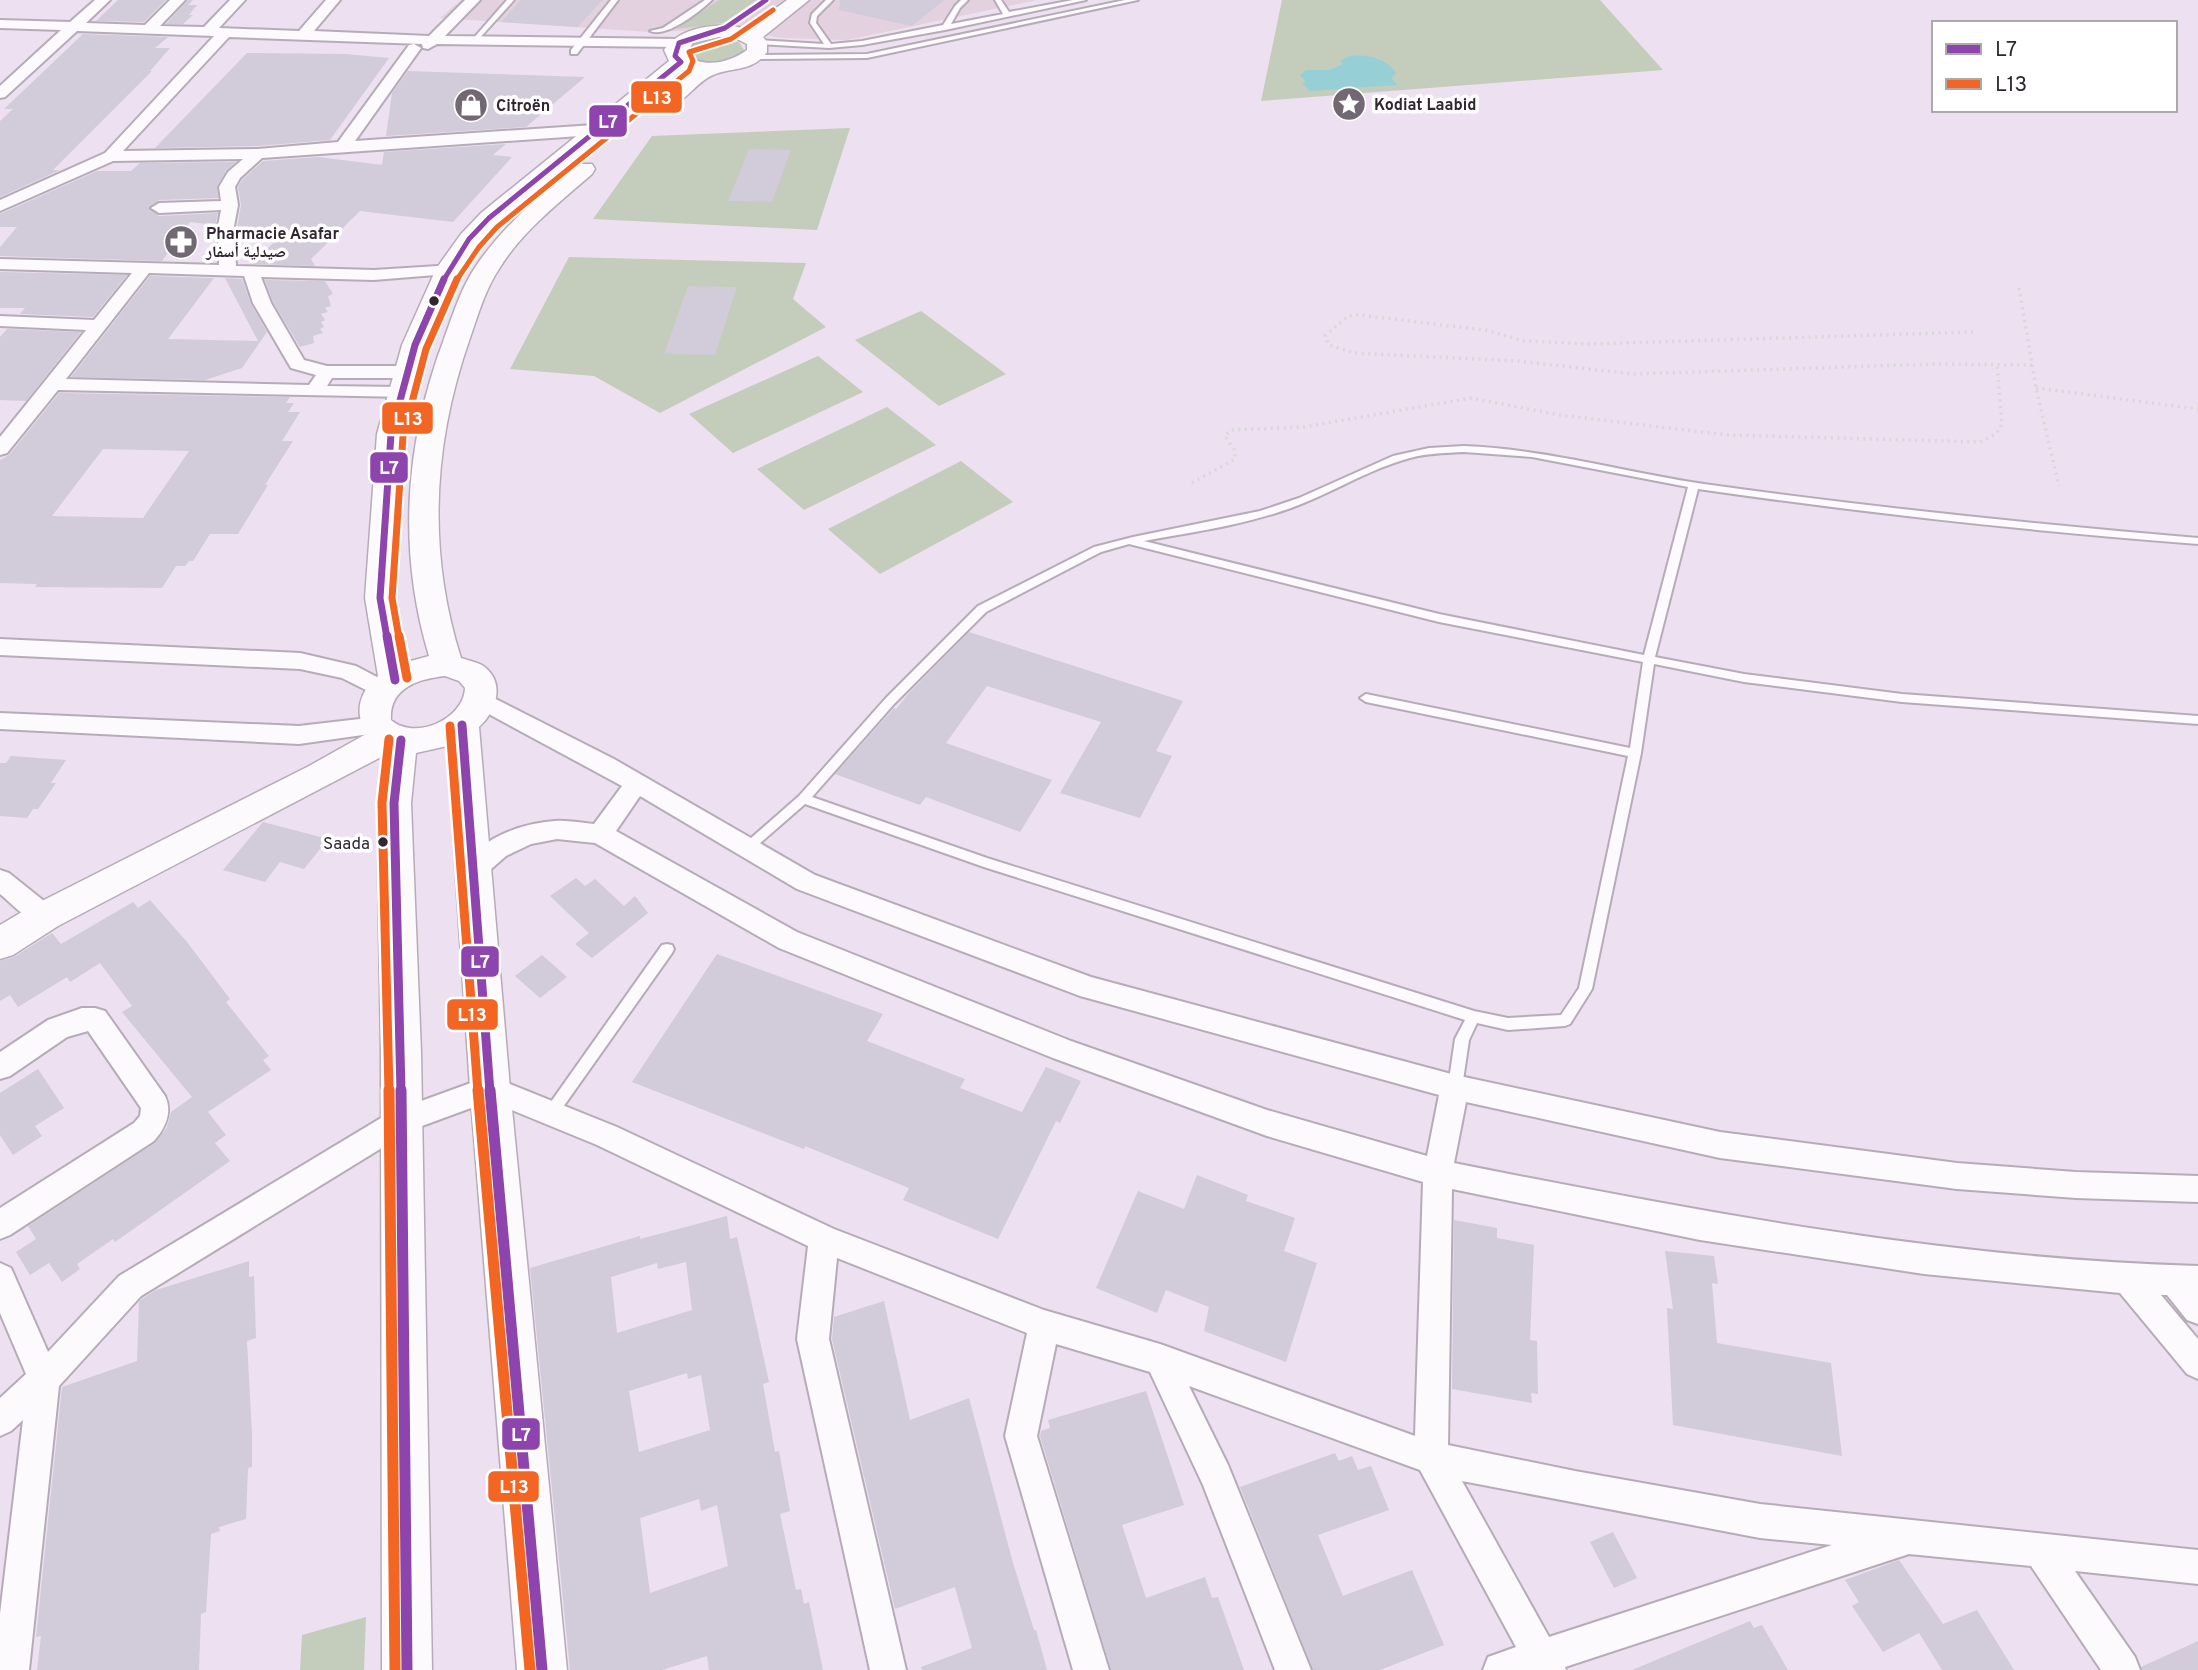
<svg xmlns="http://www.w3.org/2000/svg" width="2198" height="1670" font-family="Overpass,'Noto Naskh Arabic',sans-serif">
<rect width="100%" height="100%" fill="#ede0f0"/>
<path fill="#e4d1df" d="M461,0H1037L847,40L781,38L736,29L649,32L440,18Z"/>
<g fill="#c4cdbb">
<path d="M719,0H756L723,23L676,29Z"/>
<path d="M1282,0H1600L1663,70L1261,101Z"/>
<path d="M714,38L739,42L744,50C731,67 706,65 688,57L686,49L696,42Z"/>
<path d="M850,128L817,230L593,219L652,136Z"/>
<path d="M569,257L806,263L793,299L826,327L660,413L594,376L510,369Z"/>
<path d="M921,311L1006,374L939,406L855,340Z"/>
<path d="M818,356L863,392L733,453L689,414Z"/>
<path d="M887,407L936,445L804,510L757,469Z"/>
<path d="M961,461L1013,502L880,574L828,529Z"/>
<path d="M366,1617L364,1670H300L302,1635Z"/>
</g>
<path fill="#96cfd5" d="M1350,56C1367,54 1386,58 1396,73L1391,78L1397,85L1310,91L1302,83L1306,82L1300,75L1306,70H1329L1342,65L1341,60Z"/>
<g fill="#d2cbd9" fill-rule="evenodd">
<path d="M118,0H166L144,22L96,21Z"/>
<path d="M188,0H193L188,5H197L189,15H193L183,24H166Z"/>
<path d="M521,0H602L578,27L501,22Z"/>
<path d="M840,0H944L912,26L839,10Z"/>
<path d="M83,34L168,37L155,48H170L150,71H152L53,170H60L0,197V121L13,109H4Z"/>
<path d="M247,53L345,54L389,58L330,140L258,146L155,148Z"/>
<path d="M408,71L585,77L526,127L386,136L392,93Z"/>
<path d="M506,144L493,155L512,157L453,222L360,211L311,259L315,266L251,264L283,234L237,228L241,205L238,187L242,180L263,161L318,157L382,165L384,152Z"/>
<path d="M749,149L791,150L772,202L728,201Z"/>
<path d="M236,162L226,171L217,186L218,198L159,200L149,207L159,216L218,213L215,225L190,222L162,261L0,256V247L17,227H0V214L97,171H131L140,163Z"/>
<path d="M0,272L127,275L93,317L20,314L25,308H0Z"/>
<path d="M150,276L214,278L168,339L258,341L225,278L242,279L251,304L267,332L242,368L205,380L71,377Z"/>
<path d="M265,280L325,281L333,294L328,296L331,306L325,308L328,312L321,314L325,320L321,322L324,327L320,329L323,333L313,336L314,343L300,347L273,302Z"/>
<path d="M688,286L737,287L715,355L664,354Z"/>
<path d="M7,329L81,332L26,401L0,400V337Z"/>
<path d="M59,393L290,397L286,403H294L288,412H300L282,441H293L265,485H268L238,534H210L193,561H189L185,566H176L162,588L35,587L37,584L0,583V460L9,455ZM103,449L189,451L143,518L52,516Z"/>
<path d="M969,632L1183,701L1156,751L1172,756L1140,818L1060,793L1101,722L987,686L946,743L1052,780L1020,832L926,797L920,805L835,774L894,708L896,709L909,693Z"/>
<path d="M11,756L66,760L51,783H56L38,809H33L27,818L0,816V763H6Z"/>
<path d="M263,822L328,839L304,869L280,862L265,882L223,870Z"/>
<path d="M576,878L585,886L595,879L624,906L635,896L648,913L592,958L575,944L589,933L550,896Z"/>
<path d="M150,900L187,942L230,999L226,1002L269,1056L263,1060L271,1070L208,1112L226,1135L215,1143L230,1161L115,1242L113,1239L77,1264L80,1269L62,1282L49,1263L30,1275L16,1252L36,1239L28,1226L155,1143L167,1127L171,1112L192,1097L122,1012L132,1006L100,963L70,982L67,977L18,1007L10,995L0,1001V961L14,957L52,933L61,944L133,902L138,908Z"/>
<path d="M717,954L883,1014L867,1041L965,1079L960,1088L1022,1112L1046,1067L1081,1081L1060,1123L1056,1121L998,1239L903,1200L909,1188L805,1146L804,1149L632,1082Z"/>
<path d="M542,955L567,977L540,998L515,976Z"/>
<path d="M38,1069L64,1108L35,1126L42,1136L13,1155L0,1135V1093Z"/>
<path d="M1197,1175L1248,1195L1246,1201L1295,1218L1284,1251L1317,1263L1286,1362L1204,1331L1209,1307L1166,1290L1157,1313L1096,1288L1138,1191L1184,1209Z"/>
<path d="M727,1216L730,1239L737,1237L769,1382L763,1384L775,1452L779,1451L790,1511L780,1514L796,1590L801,1589L804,1604L809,1602L823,1670H709L707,1656L662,1670H570L530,1268L640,1236V1239ZM686,1262L692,1310L617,1333L611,1277L657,1263L658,1269ZM687,1373L688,1379L701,1375L710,1430L639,1452L629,1391ZM699,1499L701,1511L717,1505L728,1566L650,1593L640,1518Z"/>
<path d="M1454,1220L1497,1228V1238L1534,1245L1530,1340L1537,1341L1538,1394L1531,1393L1532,1403L1452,1389Z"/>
<path d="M1665,1251L1714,1256L1718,1284L1712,1283L1717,1343L1831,1363L1842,1456L1673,1425L1667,1308L1673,1309Z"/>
<path d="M249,1261V1277L254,1276L256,1338L247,1341L252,1434V1467L248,1468L246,1519L219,1527L220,1531L211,1534L206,1612L201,1614L199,1670H37L41,1636L36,1637L62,1387L137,1361L139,1302L143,1298L156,1290Z"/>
<path d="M884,1301L910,1420L969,1398L1013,1563L1034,1630H1036L1047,1670H922L921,1667L972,1648L955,1587L895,1609L832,1339L834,1317Z"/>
<path d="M1146,1391L1184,1505L1122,1525L1146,1598L1205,1577L1212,1598L1218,1597L1244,1670H1111L1040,1436L1041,1431L1050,1428L1048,1420Z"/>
<path d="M1335,1453L1339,1461L1352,1456L1358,1470L1371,1466L1389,1510L1318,1535L1343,1596L1412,1570L1444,1645L1380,1670H1313L1240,1487Z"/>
<path d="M1613,1532L1637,1578L1614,1588L1590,1542Z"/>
<path d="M1899,1560L1943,1624L1977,1610L2014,1670H1942L1919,1633L1883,1652L1852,1606L1859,1602L1845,1580Z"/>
<path d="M1750,1621L1754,1628L1762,1625L1788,1670H1632Z"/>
<path d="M2198,1641V1670H2142L2141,1667Z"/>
</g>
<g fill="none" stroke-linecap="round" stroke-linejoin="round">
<g stroke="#b6acb8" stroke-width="4">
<g id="lane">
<path d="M507,0H514L476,42H472V40Z"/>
<path d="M611,0H618L577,54H571V50Z"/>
<path d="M705,0H712C699,12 667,38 650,31L663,28Z"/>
<path d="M826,0H833L817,16L816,23L831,44L862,41L943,25L955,6L961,0H968L960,8L951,24L1003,14L995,0H1001L1009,12L1073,0H1086L945,30L862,45L829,48L757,44L753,42L757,40L824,44L810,23L812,14Z"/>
<path d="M1125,0H1138L867,58L752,59L748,57L752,55L867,54Z"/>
<path d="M1464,446C1546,449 1623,472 1704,484C1868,507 2033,524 2198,538V544C2031,531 1864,513 1698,489L1655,657L1744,674L1902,694L2198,716V724L1902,702L1744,682L1654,664L1641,753L1592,989L1570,1024L1565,1026L1508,1030L1477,1023L1469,1040L1462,1087L1460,1091L1455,1093L1450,1091L1448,1087L1455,1039L1465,1020L984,867L805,804L751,851H743L741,848L743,845L799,796L886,698L978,606L1094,547L1133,537L1260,511L1299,498L1393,456L1429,448ZM1464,452L1532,457L1688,487L1644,655L1439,614L1144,541C1193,532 1244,525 1291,508C1332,493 1369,469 1410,458C1428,453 1446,453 1464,452ZM1129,544L1439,622L1643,662L1630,748L1366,694L1360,698L1366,702L1628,756L1579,988L1561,1015L1508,1018L1474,1011L987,858L812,797L894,704L986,612L1101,552Z"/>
<path d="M667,944L672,945L674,949L672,953L556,1117L551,1119L546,1117L544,1113L546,1109L662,945Z"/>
</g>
</g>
<g stroke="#b6acb8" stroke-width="4">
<g id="street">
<path d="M95,0H110L86,23L145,25L170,0H185L160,26L204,27L230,0H245L219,28L299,31L326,0H340L314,31L429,36L465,0H480L445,36L679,39L686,43L679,47L437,44L428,49L423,48L422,44L229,37L123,151L258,149L338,142L409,45L414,44L421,48L355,141L594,125L602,130L594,135L262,158L240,178L235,187L238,205L234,226L236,266L374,270L454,265L457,269L454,273L448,274L374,280L261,277L271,303L304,360L327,366H406L415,372L406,378H332L327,386L400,387L407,389L409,393L407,397L58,390L7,453L0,455V437L86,330L0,326V316L94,320L132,273L0,269V259L219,265L218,226L221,210L159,213L151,208L159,203L221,201L219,187L228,172L243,159L113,161L0,211V200L105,153L214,36L77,31L5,97L0,98V86L61,30L0,28V20L70,22ZM149,273L244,276L253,303L291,368L316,375L309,385L66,379Z"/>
<path d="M0,639L300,653L356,666L392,685L395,691L392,697L384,699L342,678L300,669L0,655Z"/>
<path d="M482,692L614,759L815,875L1091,977L1455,1075L1720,1132L1957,1163L2076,1172L2198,1176V1202L2076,1198L1957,1189L1720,1158L1466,1102L1454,1163C1700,1212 1947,1259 2198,1266V1324L2187,1320L2167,1295H2161L2198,1339V1379L2187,1374L2120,1293L1924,1274L1700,1240L1452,1189L1448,1445L1575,1471L1760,1504L2198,1550V1584L2075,1571L2135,1657L2140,1670H2101L2031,1566L1909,1554L1565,1667L1566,1670H1483L1488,1657L1516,1647L1420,1470L1189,1386L1228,1465L1311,1670H1275L1203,1485L1150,1372L1056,1344L1037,1436L1109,1670H1073L1005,1436L1027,1333L837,1258L829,1339L906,1670H870L797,1339L808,1246L597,1145L490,1101L411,1130L141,1296L59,1386L29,1670H0V1614L23,1420L11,1431L0,1436V1398L26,1374L0,1313V1263L11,1268L48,1352L119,1276L391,1112L490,1076L617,1127L834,1229L1044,1310L1160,1344L1415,1436L1423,1182L1267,1136L1053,1058L779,948L595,843L557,839L531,844L506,856L482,877L473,880L464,877L461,870C477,839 522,823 555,821C568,820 581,823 594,824L622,786L474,706L471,700L474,694ZM640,796L797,889L1080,996L1439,1095L1427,1156L1267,1110L1071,1041L797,932L616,831ZM1462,1481L1760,1538L1832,1545L1549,1637Z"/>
<path d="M0,713L299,726L377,717L385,719L389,725L385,731L377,733L299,744L0,729Z"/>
<path d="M0,870L9,873L54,909L58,916L54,923C34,930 15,906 0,894Z"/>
<path d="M82,1008H95L105,1011L165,1096C173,1113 165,1128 154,1141L10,1235L0,1239V1208L134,1123L140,1116L141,1108L88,1031L67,1037L10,1076L0,1079V1052L48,1020Z"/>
</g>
</g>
<g stroke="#b6acb8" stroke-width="3">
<path id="secondary" d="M787,0H809L763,37L767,42V52C753,72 732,67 713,75C693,83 681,112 658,106L654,102L658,98L690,72L683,70L497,223L477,244L460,269L428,345L405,434L395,598L407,662L429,656C397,550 405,442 444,339C453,314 461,288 476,266C503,226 540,196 576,164H592L595,169L592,174C559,203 522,231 499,269C485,290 478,315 470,338C433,443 427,551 461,658C467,660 476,662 482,665C506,681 497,711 479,727L510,1088L567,1670H517L470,1088L447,746L416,753L411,803L421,1052L432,1670H382L381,1052L377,803L383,756L58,926L13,955L0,959V925L32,906L309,766L366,734C354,712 359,692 378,676L365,598L377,434L402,345L436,269L461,234L481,213L669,61L664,50C682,25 720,22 748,29ZM719,37L737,39L747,44V50C729,63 703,69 685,54L693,43ZM445,676L459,681L465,688C464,719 415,741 391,720C389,688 418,679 445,676Z"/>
</g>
<g stroke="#dad7db" stroke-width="3.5" stroke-dasharray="2 4.5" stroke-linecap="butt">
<path d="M2019,288L2036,388L2059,486"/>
<path d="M1973,332L1590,344L1524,341L1485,330L1358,315L1348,316L1325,336L1329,345L1354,353L1517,361L1634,374L1935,364L2032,365"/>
<path d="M2036,388L2198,409"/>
<path d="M1192,483L1235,459V451L1225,436L1231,430L1304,427L1471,398L1559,415L1728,435L1980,442L1996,434L2002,424L1997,365"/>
</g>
<use href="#lane" fill="#fcfafd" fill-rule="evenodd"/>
<use href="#street" fill="#fcfafd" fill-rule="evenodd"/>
<use href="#secondary" fill="#fcfafd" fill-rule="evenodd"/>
<g stroke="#fff" stroke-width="9">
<path id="bus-1-far3" d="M443,281L469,239L489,218L681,62L675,56L679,43L725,28L766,0"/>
</g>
<g stroke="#fff" stroke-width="11">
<path id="bus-1-far2" d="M387,638L380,598L391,434L415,345L444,279"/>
</g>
<g stroke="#fff" stroke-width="14">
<g id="bus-1-far1">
<path d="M387,636L395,680"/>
<path d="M462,725L490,1092"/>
<path d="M401,740L394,803L401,1092"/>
</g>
</g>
<g stroke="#fff" stroke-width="17">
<g id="bus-1">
<path d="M401,1090L407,1670"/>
<path d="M490,1090L542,1670"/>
</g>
</g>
<g stroke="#fff" stroke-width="9">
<path id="bus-2-far3" d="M456,281L479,247L497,227L689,71L693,61L689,52L731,39L773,10"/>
</g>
<g stroke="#fff" stroke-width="11">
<path id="bus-2-far2" d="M399,638L392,598L403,436L426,349L457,279"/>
</g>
<g stroke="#fff" stroke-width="14">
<g id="bus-2-far1">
<path d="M399,636L407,678"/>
<path d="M450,726L478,1092"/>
<path d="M389,739L382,803L389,1092"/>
</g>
</g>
<g stroke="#fff" stroke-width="17">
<g id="bus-2">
<path d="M389,1090L395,1670"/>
<path d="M478,1090L530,1670"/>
</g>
</g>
<use href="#bus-1-far3" stroke="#8e44ad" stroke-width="5"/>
<use href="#bus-1-far2" stroke="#8e44ad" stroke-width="7"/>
<use href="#bus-1-far1" stroke="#8e44ad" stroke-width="9"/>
<use href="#bus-1" stroke="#8e44ad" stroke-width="11"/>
<use href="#bus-2-far3" stroke="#f26522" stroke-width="5"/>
<use href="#bus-2-far2" stroke="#f26522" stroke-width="7"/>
<use href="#bus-2-far1" stroke="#f26522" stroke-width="9"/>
<use href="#bus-2" stroke="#f26522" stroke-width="11"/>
</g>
<defs>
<g id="sight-disc" transform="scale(1.75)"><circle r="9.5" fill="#726874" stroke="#fff"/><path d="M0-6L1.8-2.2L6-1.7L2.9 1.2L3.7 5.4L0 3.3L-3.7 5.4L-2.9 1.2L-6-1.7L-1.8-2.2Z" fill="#fff"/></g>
<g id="shop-disc" transform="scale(1.75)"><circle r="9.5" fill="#726874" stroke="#fff"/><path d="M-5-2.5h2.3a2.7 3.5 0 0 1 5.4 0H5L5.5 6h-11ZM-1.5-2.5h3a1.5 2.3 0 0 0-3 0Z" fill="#fff"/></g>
<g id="pharmacy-disc" transform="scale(1.75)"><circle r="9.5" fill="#726874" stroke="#fff"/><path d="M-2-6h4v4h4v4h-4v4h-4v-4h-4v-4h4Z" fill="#fff"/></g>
</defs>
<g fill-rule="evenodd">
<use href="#sight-disc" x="1349" y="104"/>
<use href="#shop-disc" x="471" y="105"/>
<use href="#pharmacy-disc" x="181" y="242"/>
</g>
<g fill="#302731" stroke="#fff" stroke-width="2.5">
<circle cx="434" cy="301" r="6"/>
<circle cx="383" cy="842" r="6"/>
</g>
<g text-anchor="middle" stroke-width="7" stroke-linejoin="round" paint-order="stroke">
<g font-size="16" font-weight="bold" fill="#302731" stroke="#fff" text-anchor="start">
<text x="1374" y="110">Kodiat Laabid</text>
<text x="496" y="111">Citroën</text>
<text x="206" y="239">Pharmacie Asafar<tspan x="206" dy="18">صيدلية أسفار</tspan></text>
</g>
<g font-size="17" fill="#302731" stroke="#fff" text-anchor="end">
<text x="370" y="849">Saada</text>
</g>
</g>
<g stroke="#fff" stroke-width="2.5">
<rect x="630" y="80" width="53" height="34" rx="7" fill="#f26522"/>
<rect x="588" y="104" width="40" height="34" rx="7" fill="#8e44ad"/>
<rect x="381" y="401" width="53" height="34" rx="7" fill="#f26522"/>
<rect x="369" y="451" width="40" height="33" rx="7" fill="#8e44ad"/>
<rect x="460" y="945" width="40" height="33" rx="7" fill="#8e44ad"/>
<rect x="446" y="998" width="53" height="33" rx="7" fill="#f26522"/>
<rect x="501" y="1417" width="40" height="34" rx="7" fill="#8e44ad"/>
<rect x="487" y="1470" width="53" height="33" rx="7" fill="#f26522"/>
</g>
<g font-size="19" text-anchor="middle" font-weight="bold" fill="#fff">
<text x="657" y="104">L13</text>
<text x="608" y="128">L7</text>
<text x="408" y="425">L13</text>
<text x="389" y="474">L7</text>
<text x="480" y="968">L7</text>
<text x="472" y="1021">L13</text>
<text x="521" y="1441">L7</text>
<text x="514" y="1493">L13</text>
</g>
<rect x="1932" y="21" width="245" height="91" fill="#ffffff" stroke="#aca9ad" stroke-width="2"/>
<rect x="1946" y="44" width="35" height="10" fill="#8e44ad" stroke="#aca9ad" stroke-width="2"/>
<text x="1995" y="56" font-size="21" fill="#302731">L7</text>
<rect x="1946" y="79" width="35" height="10" fill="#f26522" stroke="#aca9ad" stroke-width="2"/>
<text x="1995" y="91" font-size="21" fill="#302731">L13</text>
</svg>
